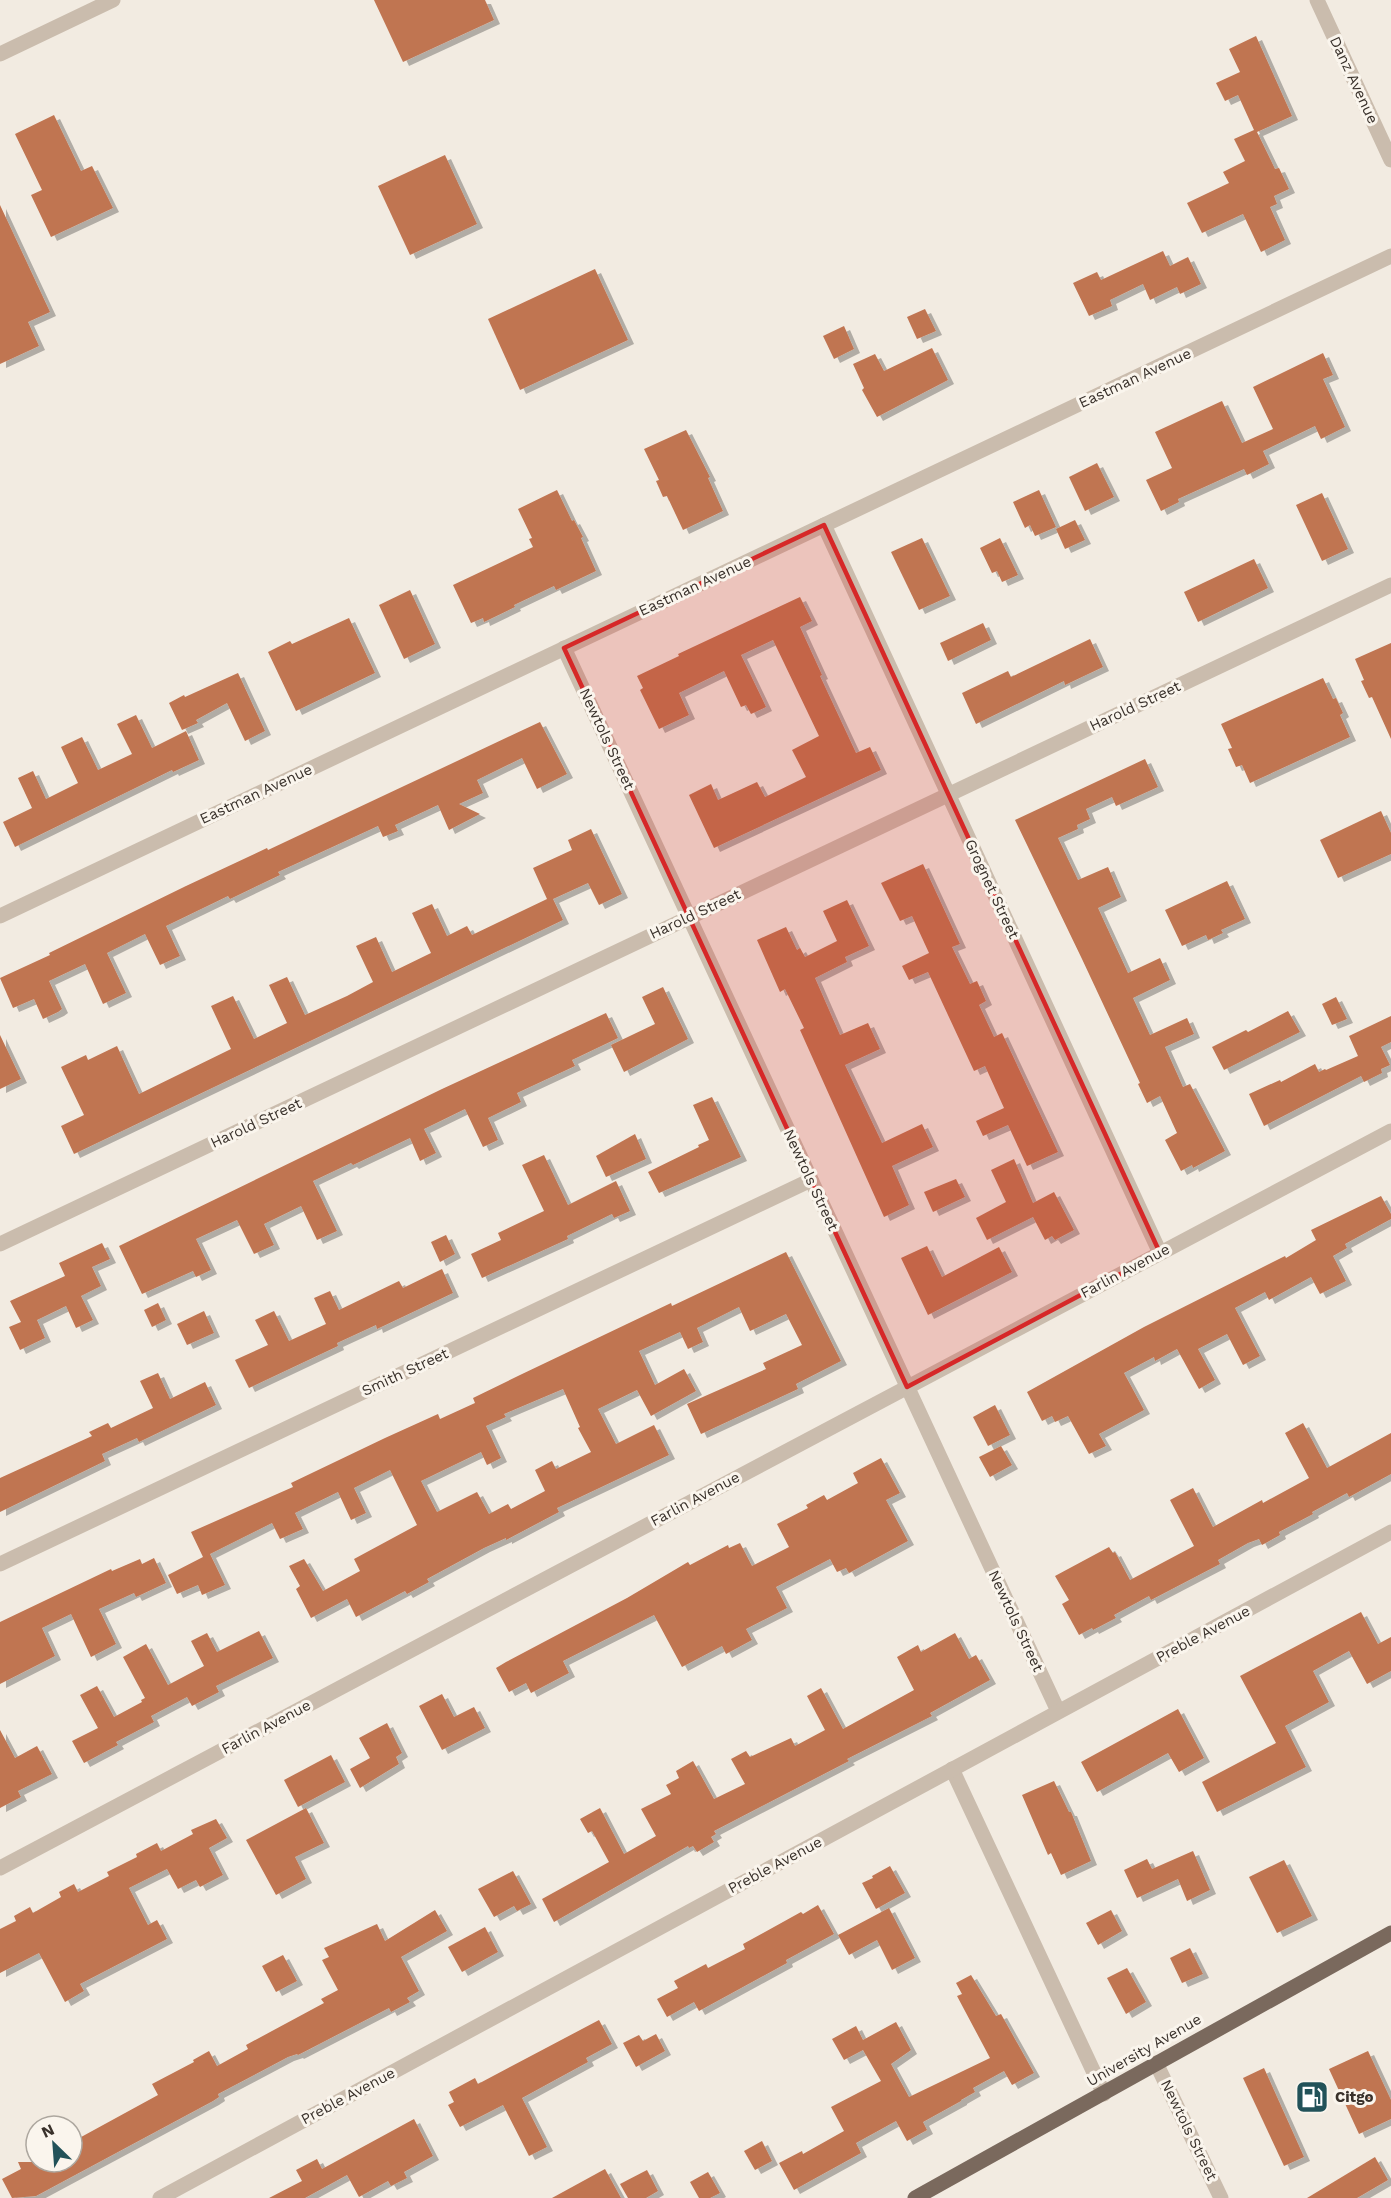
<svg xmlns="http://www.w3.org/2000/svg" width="1391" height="2198" font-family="'Work Sans',sans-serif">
<defs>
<filter id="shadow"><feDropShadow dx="6" dy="4" stdDeviation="0" flood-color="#0004"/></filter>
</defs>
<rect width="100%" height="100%" fill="#f2ebe1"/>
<g fill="#c07451" fill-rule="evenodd" filter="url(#shadow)">
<path d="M374,0H485L494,20L403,62Z"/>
<path d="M1256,36L1292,116L1257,132L1275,169L1279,168L1289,189L1274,196L1277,204L1270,207L1285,240L1261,252L1243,214L1202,233L1187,203L1229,183L1223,172L1245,161L1234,139L1254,130L1238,95L1225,101L1216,83L1240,72L1229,49Z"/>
<path d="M54,115L81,171L92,166L113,208L51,237L31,195L42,190L15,134Z"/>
<path d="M445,155L477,224L410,255L378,186Z"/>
<path d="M0,205L50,312L28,322L39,346L0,364Z"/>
<path d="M1163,251L1170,266L1188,257L1201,284L1180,294L1177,287L1150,300L1143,284L1110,300L1112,306L1089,316L1073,283L1097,272L1101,280Z"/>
<path d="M595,269L628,340L520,390L488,319Z"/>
<path d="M925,309L936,331L917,339L907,317Z"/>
<path d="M844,326L854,349L834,359L823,336Z"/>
<path d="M932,348L948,380L877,417L862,390L864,388L853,364L875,354L884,371Z"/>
<path d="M1323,353L1333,375L1323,379L1345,427L1321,439L1315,426L1263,451L1269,464L1247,475L1244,469L1178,499L1179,502L1161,511L1146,480L1172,468L1155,432L1222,401L1242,443L1273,429L1253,387Z"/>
<path d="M686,430L710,477L708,478L723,511L683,530L667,496L663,497L656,481L659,480L644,449Z"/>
<path d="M1097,463L1114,497L1085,511L1069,477Z"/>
<path d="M557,490L572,521L574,520L583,537L581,538L596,571L556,590L554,586L514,605L515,607L484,622L483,618L471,623L453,585L533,547L529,539L532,538L518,509Z"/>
<path d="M1039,490L1056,527L1035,536L1030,525L1025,528L1013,502Z"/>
<path d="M1322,493L1348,549L1322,561L1296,505Z"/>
<path d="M1075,520L1085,540L1065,549L1056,529Z"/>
<path d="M922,538L950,596L919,610L891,552Z"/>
<path d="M1000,538L1018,575L1002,582L997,571L992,573L980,548Z"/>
<path d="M1254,559L1268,588L1198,622L1184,592Z"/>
<path d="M410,590L435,644L404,659L379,605Z"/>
<path d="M800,597L812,621L800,627L822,675L820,676L856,753L870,747L881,770L714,848L689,795L711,784L718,800L757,782L765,797L806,777L792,750L819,736L773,640L741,655L766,707L751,714L746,705L741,707L724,671L679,693L689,715L659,729L640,690L643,688L637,676L679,656L678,654Z"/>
<path d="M349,618L375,673L296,711L268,652L290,641L292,644Z"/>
<path d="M983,623L991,640L948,661L940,643Z"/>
<path d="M1090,639L1103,667L1065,685L1064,681L976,724L962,693L1008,671L1011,677Z"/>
<path d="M1391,643V739L1372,697L1369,698L1361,681L1364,680L1355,659Z"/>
<path d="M238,673L265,731L245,741L227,703L196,720L198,723L182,730L169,703L184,695L185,697Z"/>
<path d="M1323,678L1333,699L1336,698L1343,713L1340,715L1350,737L1250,783L1242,765L1236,767L1228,749L1232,748L1221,724Z"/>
<path d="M136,715L152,748L186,731L199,760L173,772L172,770L15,847L3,822L32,808L18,778L33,771L46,799L78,783L61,747L82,737L98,770L132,754L117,724Z"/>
<path d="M540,722L567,774L537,789L522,758L477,780L483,793L459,804L480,814L449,830L438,805L395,825L398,831L383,837L378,826L278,872L280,875L230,899L228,896L166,926L180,956L160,965L145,934L107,953L126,993L103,1004L85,964L49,981L62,1009L58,1012L43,1019L34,999L13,1008L0,978L50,955L49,953L186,886L267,848L268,850Z"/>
<path d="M1145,759L1158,787L1116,806L1112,797L1086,809L1090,819L1077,825L1078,829L1058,838L1078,880L1108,867L1121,897L1098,908L1128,973L1160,958L1170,980L1133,998L1150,1035L1187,1018L1194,1034L1165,1047L1183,1087L1190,1084L1225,1151L1193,1168L1192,1165L1181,1171L1165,1140L1177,1133L1160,1096L1147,1103L1138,1084L1140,1083L1082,959L1015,820Z"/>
<path d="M1381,811L1391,833V854L1338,878L1320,840Z"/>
<path d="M591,829L622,894L599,905L588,883L553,899L563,920L74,1154L61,1126L84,1115L61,1067L86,1055L88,1060L117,1046L139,1094L231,1049L211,1006L233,996L254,1039L287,1023L269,985L287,977L305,1015L347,996L373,982L356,946L376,937L392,972L431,953L412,913L432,904L447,936L467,926L472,935L547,899L533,868L572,850L568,840Z"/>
<path d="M923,864L960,944L952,947L970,984L977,981L986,1001L979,1005L994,1037L1002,1033L1058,1152L1027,1166L1008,1125L983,1136L976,1121L1004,1108L985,1066L974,1071L928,972L909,980L902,966L929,953L912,916L900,921L881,883Z"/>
<path d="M1227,881L1245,919L1221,930L1223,933L1208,940L1206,935L1182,946L1165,910Z"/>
<path d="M847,900L869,946L845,957L847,962L815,978L840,1035L868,1023L880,1049L845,1065L882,1143L922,1124L933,1147L892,1166L909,1205L884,1217L800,1030L804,1028L785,989L780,992L757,940L786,927L797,950L800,948L805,957L837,941L823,911Z"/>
<path d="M663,987L688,1039L624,1072L611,1045L655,1024L642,997Z"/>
<path d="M1336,997L1347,1019L1332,1025L1322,1004Z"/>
<path d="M1288,1011L1300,1032L1224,1070L1212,1047L1246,1030L1248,1032Z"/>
<path d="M606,1013L618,1038L572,1060L575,1066L517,1093L521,1102L488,1118L498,1140L483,1147L465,1109L424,1129L436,1153L420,1161L410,1138L353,1165L351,1163L313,1181L337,1231L317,1240L301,1206L264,1224L274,1245L254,1254L237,1220L196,1239L211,1270L196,1277L193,1271L142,1294L119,1246L442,1089Z"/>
<path d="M1391,1016V1042L1381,1047L1390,1065L1381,1069L1382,1073L1364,1082L1361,1076L1264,1126L1249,1094L1280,1080L1281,1082L1315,1064L1319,1072L1325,1069L1326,1070L1358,1056L1349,1036Z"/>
<path d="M0,1035L21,1079L0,1089Z"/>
<path d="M712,1097L741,1157L659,1193L648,1172L699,1147L698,1145L709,1140L693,1105Z"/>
<path d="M635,1134L646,1159L606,1177L596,1156Z"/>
<path d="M544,1155L568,1205L616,1181L630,1211L614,1218L612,1214L567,1236L568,1239L482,1278L471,1254L501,1240L498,1233L544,1211L522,1165Z"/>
<path d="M1014,1159L1033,1203L1054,1192L1074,1230L1055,1240L1052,1236L1045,1240L1033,1217L987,1240L976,1218L1006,1202L991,1170Z"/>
<path d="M956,1179L965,1197L933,1212L924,1192Z"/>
<path d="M1381,1196L1391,1214V1219L1345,1244L1347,1248L1333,1256L1346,1281L1320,1294L1311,1277L1269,1300L1265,1292L1235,1308L1260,1356L1243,1365L1227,1334L1198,1349L1215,1380L1199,1389L1177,1349L1155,1361L1154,1357L1124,1373L1144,1410L1099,1434L1106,1446L1089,1454L1068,1416L1055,1422L1052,1416L1042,1421L1027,1392L1144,1327L1285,1256L1286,1258L1316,1240L1311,1230Z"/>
<path d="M446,1235L455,1254L440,1262L431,1242Z"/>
<path d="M102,1243L110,1259L92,1267L101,1286L81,1296L93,1320L76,1328L66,1306L37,1320L45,1338L20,1350L9,1327L21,1322L10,1301L65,1276L59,1263Z"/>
<path d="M927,1246L942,1277L999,1247L1012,1272L928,1315L901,1258Z"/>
<path d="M786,1252L841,1361L796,1384L798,1389L701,1434L687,1404L766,1369L763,1363L802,1345L786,1314L750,1331L739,1307L697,1328L703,1342L688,1349L680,1332L639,1351L655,1385L684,1369L696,1391L651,1416L637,1390L598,1409L616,1444L654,1425L669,1455L557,1508L559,1512L506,1540V1538L484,1548L427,1579L429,1582L407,1594L405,1591L356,1617L347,1599L311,1618L296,1589L300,1586L289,1566L304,1559L323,1591L360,1571L354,1559L417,1525L390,1470L354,1488L366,1513L351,1520L338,1492L295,1513L303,1529L280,1539L272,1523L210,1554L225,1585L202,1595L198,1585L177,1594L168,1575L203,1557L191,1532L293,1487L291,1483L385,1438L438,1414L440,1419L475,1403L473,1398L520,1375L671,1303L672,1306ZM563,1389L580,1427L578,1428L591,1452L556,1469L552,1461L535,1470L545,1491L511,1509L508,1504L489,1514L477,1492L437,1512L421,1481L481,1452L487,1465L501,1458L486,1426L506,1417L504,1414Z"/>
<path d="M442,1269L453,1293L377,1329L376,1325L337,1343L338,1346L249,1388L235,1360L268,1345L255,1320L274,1311L289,1341L326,1324L314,1298L330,1291L339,1310L399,1281L403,1288Z"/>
<path d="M158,1303L166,1320L152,1327L144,1310Z"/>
<path d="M204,1311L214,1333L187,1345L177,1324Z"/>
<path d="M158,1373L170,1399L205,1382L216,1405L139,1442L137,1438L102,1454L105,1461L0,1512V1478L92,1436L89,1432L108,1423L111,1428L153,1408L140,1381Z"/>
<path d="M995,1405L1010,1435L988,1446L973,1417Z"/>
<path d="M1303,1423L1327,1468L1391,1433V1474L1349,1497L1347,1493L1312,1512L1313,1514L1279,1532L1280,1535L1262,1545L1259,1539L1248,1543L1218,1560L1220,1564L1151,1600L1149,1596L1114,1615L1116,1618L1093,1630L1092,1628L1079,1635L1062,1604L1069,1600L1055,1576L1109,1547L1113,1553L1115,1552L1130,1580L1194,1546L1170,1500L1193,1488L1213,1527L1262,1500L1263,1503L1309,1478L1285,1433Z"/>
<path d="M1001,1446L1012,1465L990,1477L979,1457Z"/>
<path d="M881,1458L900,1493L886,1500L908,1541L849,1573L846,1568L837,1572L830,1559L776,1587L787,1608L746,1629L752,1640L726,1654L722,1646L682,1667L654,1615L563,1661L569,1673L531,1693L526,1683L509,1692L496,1668L506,1662L627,1598L688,1562L690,1565L728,1545L729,1548L740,1543L752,1566L789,1547L777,1524L808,1508L806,1505L824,1495L827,1500L858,1483L853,1473Z"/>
<path d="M154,1558L166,1583L136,1597L134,1593L99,1609L116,1644L91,1657L71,1614L42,1628L55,1656L0,1684V1622L111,1569L112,1571L140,1559L142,1564Z"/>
<path d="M1361,1612L1378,1644L1391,1637V1671L1367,1684L1349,1651L1313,1671L1329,1702L1285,1726L1306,1767L1217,1812L1202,1782L1276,1743L1240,1676Z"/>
<path d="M259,1631L273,1658L216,1686L219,1692L192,1706L187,1697L151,1716L154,1722L116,1742L118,1745L84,1763L72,1741L98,1728L80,1695L97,1686L114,1717L142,1702L141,1700L145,1698L123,1657L146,1644L168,1685L204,1666L191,1641L207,1633L217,1652Z"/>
<path d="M955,1633L969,1659L976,1655L990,1680L930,1713L932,1716L847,1759L849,1761L714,1831L716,1834L711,1837L714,1842L697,1852L693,1846L689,1848L688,1846L554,1922L542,1899L609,1862L592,1831L588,1833L580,1819L600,1808L624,1854L656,1836L641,1809L671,1794L666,1785L679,1778L676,1771L693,1761L714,1799L745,1784L731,1759L746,1751L750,1757L791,1738L795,1746L825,1730L807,1696L821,1688L843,1729L914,1690L897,1657L918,1645L921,1652Z"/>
<path d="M442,1694L454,1717L474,1707L485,1728L442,1750L419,1706Z"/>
<path d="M1178,1709L1204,1758L1179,1772L1168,1753L1097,1792L1081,1762Z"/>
<path d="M387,1723L402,1753L396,1757L399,1764L360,1788L350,1769L370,1758L359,1738Z"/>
<path d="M0,1730L15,1758L37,1746L52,1774L18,1791L21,1797L0,1808Z"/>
<path d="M331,1755L345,1782L298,1807L284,1780Z"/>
<path d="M1054,1781L1069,1812H1071L1091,1861L1061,1875L1051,1853L1048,1855L1022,1795Z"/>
<path d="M306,1808L324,1843L295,1857L306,1879L276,1895L246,1840Z"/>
<path d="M216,1819L227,1838L209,1848L223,1875L200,1887L196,1880L178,1889L167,1869L129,1888L148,1925L157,1920L167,1939L80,1984L84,1991L65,2002L39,1953L0,1973V1929L16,1921L14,1916L30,1907L33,1913L61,1897L59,1892L74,1884L78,1892L109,1876L107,1872L137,1857L136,1854L157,1843L161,1851L193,1834L191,1830Z"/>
<path d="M1193,1851L1210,1890L1187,1901L1178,1879L1137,1898L1124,1870L1147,1859L1152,1869Z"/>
<path d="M1284,1860L1312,1916L1277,1933L1249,1877Z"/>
<path d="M890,1866L905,1893L876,1909L862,1883L873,1878L872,1876Z"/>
<path d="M513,1871L531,1904L517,1911L514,1906L494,1917L478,1889Z"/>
<path d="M818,1905L834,1934L786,1960L787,1963L699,2011L694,2002L667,2017L657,1999L678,1988L674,1981L706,1964L708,1968L745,1949L743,1944L801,1912L803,1914Z"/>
<path d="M889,1908L915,1958L892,1970L877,1940L849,1955L838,1935Z"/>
<path d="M435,1910L447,1931L401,1957L419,1991L407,1998L410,2002L391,2012L389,2008L298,2055L297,2054L288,2057L218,2094L219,2097L213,2101L36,2196L12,2198L2,2179L21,2169L18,2162H72V2142L158,2095L152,2084L194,2062L193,2060L209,2051L217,2066L248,2049L246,2045L324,2003L321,1999L338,1990L322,1960L329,1957L324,1948L377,1924L385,1941Z"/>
<path d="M1111,1910L1122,1931L1098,1945L1086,1923Z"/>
<path d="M485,1927L498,1952L462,1972L448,1947Z"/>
<path d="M1190,1948L1203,1974L1182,1983L1170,1958Z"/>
<path d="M283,1955L297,1981L276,1992L262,1966Z"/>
<path d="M1127,1968L1146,2002L1126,2014L1107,1978Z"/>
<path d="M971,1975L996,2016L1001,2014L1034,2073L1012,2085L1004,2071L973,2088L975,2092L961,2100V2101L923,2122L927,2130L907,2141L896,2121L856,2143L861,2153L794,2190L779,2163L802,2151L803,2154L844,2131L831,2107L881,2081L863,2050L844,2060L832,2039L856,2026L863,2040L896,2022L911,2050L891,2064L909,2097L990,2058L957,1996L962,1994L956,1983Z"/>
<path d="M599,2020L612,2044L586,2058L588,2062L522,2098L547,2147L529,2156L503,2105L460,2127L448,2105L454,2102L449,2092L475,2078L478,2084Z"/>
<path d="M656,2034L665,2051L636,2067L623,2043L639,2035L643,2041Z"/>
<path d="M1368,2051L1391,2100V2119L1359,2134L1329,2069Z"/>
<path d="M1264,2068L1304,2157L1284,2166L1243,2078Z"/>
<path d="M414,2119L433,2156L404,2172L407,2178L391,2186L388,2181L359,2197L347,2175L305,2198H269L302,2181L296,2170L317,2159L322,2169Z"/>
<path d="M762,2141L772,2161L755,2170L744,2151Z"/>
<path d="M1375,2157L1388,2180L1357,2198H1307Z"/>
<path d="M605,2169L621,2198H552Z"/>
<path d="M647,2170L658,2191L646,2198H628L620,2184Z"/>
<path d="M708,2172L720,2193L710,2198H699L690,2182Z"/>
</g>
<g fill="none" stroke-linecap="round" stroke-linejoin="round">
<g stroke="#cabcad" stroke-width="15">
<path d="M1317,0L1391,160"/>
<path d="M0,54L113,0"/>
<path d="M824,525L1160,1253"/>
<path d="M564,648L1058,1711"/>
<path d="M0,916L1391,256"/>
<path d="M0,1244L1391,585"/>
<path d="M0,1564L811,1180"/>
<path d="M952,1769L1104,2094"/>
<path d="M0,1868L1391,1131"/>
<path d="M1156,2063L1221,2198"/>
<path d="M160,2198L1391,1532"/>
</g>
<path stroke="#7a695d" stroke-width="15" d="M915,2198L1391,1933"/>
</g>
<path fill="#d62828" fill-opacity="0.2" stroke="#d62828" stroke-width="4.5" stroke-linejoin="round" d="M824,525L1160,1253L907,1387L564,648Z"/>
<defs>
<g id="fuel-square" transform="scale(1.725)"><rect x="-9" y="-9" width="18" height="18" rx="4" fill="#225259" stroke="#faf5ed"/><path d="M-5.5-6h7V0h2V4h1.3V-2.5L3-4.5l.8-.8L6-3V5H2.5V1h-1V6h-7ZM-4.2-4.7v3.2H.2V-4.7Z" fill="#fff"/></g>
</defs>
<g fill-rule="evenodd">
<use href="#fuel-square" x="1312" y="2097"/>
</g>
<g text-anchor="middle" stroke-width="6" stroke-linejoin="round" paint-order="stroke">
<g font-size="15" fill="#39312b" stroke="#faf5ed">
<text transform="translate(1354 80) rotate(65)" y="5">Danz Avenue</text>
<text transform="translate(1135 378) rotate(-25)" y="5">Eastman Avenue</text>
<text transform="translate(695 586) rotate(-25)" y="5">Eastman Avenue</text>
<text transform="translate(1135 706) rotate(-25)" y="5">Harold Street</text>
<text transform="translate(607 739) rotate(65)" y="5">Newtols Street</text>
<text transform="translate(256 794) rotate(-25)" y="5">Eastman Avenue</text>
<text transform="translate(992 889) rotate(65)" y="5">Grognet Street</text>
<text transform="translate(695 914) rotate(-25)" y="5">Harold Street</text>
<text transform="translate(256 1123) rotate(-25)" y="5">Harold Street</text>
<text transform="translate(811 1180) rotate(65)" y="5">Newtols Street</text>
<text transform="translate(1125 1271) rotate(-28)" y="5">Farlin Avenue</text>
<text transform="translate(405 1372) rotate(-25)" y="5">Smith Street</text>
<text transform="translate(695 1499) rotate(-28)" y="5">Farlin Avenue</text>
<text transform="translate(1016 1621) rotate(65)" y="5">Newtols Street</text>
<text transform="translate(1203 1634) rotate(-28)" y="5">Preble Avenue</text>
<text transform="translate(266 1727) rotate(-28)" y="5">Farlin Avenue</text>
<text transform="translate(775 1865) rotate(-28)" y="5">Preble Avenue</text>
<text transform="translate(1144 2050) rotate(-30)" y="5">University Avenue</text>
<text transform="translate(348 2096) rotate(-28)" y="5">Preble Avenue</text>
<text transform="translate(1189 2130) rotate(64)" y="5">Newtols Street</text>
</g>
<g font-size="15" font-weight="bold" fill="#39312b" stroke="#faf5ed" text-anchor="start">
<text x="1335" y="2102">Citgo</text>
</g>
</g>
<g transform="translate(54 2144) rotate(335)"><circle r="28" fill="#faf5ed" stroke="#ada79f" stroke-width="1.5"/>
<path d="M0-4.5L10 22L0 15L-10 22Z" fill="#225259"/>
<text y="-9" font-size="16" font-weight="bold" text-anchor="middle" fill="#39312b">N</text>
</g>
</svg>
